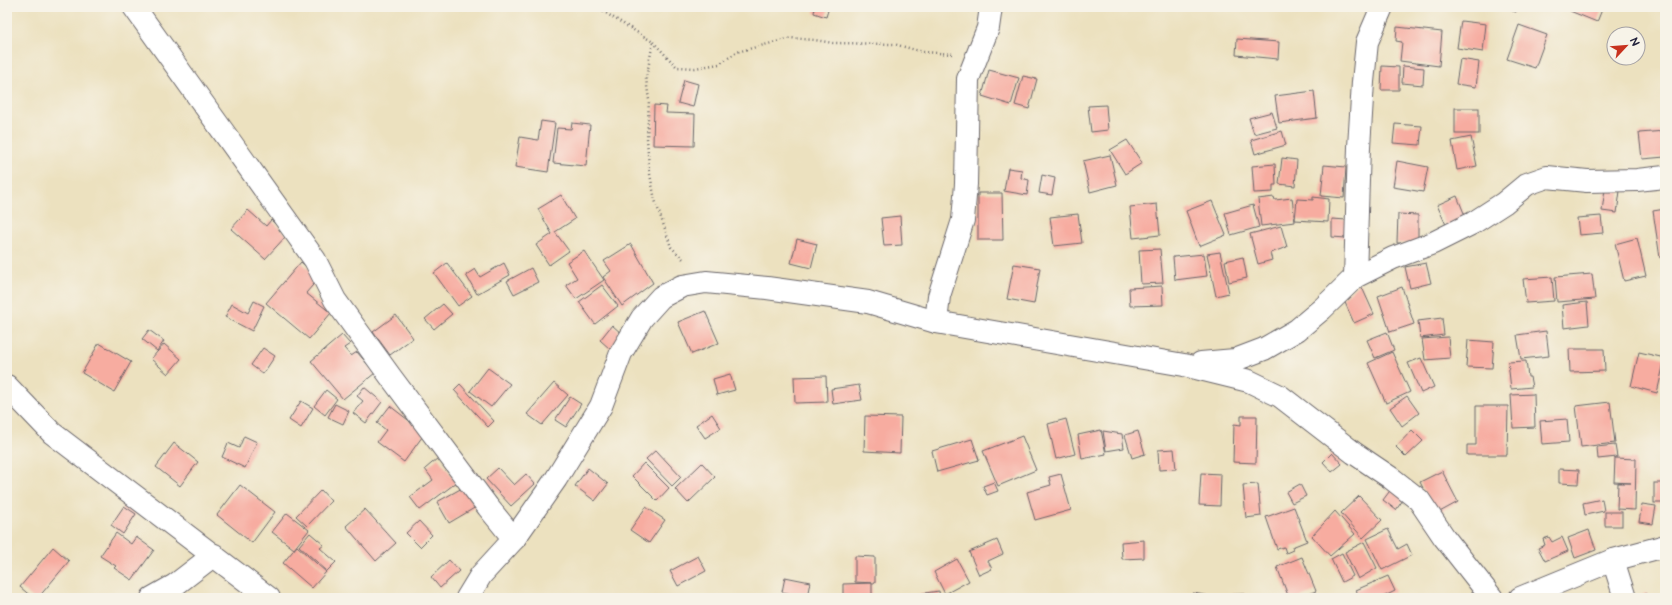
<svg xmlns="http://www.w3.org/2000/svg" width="1672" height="605" font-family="'Architects Daughter',sans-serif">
<rect width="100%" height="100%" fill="#f7f3e8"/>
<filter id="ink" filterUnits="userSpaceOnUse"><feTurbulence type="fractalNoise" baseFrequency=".025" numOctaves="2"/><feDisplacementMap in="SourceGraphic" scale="8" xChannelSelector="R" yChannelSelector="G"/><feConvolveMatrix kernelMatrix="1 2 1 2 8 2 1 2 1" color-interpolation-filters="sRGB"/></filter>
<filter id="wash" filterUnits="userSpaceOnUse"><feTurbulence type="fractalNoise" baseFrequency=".012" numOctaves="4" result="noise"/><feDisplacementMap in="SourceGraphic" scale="16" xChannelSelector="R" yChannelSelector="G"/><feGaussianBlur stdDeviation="0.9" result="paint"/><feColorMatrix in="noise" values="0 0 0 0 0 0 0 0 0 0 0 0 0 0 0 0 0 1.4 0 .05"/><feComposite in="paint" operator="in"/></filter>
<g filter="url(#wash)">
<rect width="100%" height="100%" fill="#ece1bf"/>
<g id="blocks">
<g fill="#f7aca0">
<path d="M815,7H829L826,17L814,13Z"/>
<path d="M1500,7H1518L1516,12Z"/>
<path d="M1571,7H1603L1597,22L1570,11Z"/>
<path d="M1461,21L1486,24L1483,52L1457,48Z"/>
<path d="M1519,25L1547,35L1535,68L1507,59Z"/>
<path d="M1397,27L1442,32L1439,66L1400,61L1402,42L1396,41Z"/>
<path d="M1237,39L1279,42L1278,59L1236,55Z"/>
<path d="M1460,59L1479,62L1476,87L1456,84Z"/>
<path d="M1382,66L1399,67V90H1381Z"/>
<path d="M1403,66L1424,68L1423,85L1402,83Z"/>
<path d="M989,70L1019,78L1011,105L982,96Z"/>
<path d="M1023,76L1037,79L1029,109L1015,105Z"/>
<path d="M684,80L698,84L693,107L678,103Z"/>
<path d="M1314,91L1317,118L1279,123L1275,96Z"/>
<path d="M654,105L667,106L666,113L695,114L694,146L653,145Z"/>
<path d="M1106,105L1108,130L1091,132L1088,106Z"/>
<rect x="1455" y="108" width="24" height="26"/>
<path d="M1272,112L1277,128L1254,134L1249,118Z"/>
<path d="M541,121L555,123L548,172L515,167L520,137L538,140Z"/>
<path d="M572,123L590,125L586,166L553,163L557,128L571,129Z"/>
<path d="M1395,124L1422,126L1420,145L1393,143Z"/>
<path d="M1282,131L1286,145L1255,154L1251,140Z"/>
<path d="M1665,131V157L1642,159L1639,133Z"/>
<path d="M1471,137L1477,166L1457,170L1452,141Z"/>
<path d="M1127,140L1142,163L1125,174L1110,150Z"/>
<path d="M1110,155L1117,185L1090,192L1083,161Z"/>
<path d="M1282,158L1297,160L1295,186L1279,184Z"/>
<path d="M1397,161L1428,167L1423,192L1393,187Z"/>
<path d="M1275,164L1276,185H1273V192L1254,193L1252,166Z"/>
<path d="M1324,165L1346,167L1344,198L1321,196Z"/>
<path d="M1008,168L1022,170L1021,178L1029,180L1027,195L1004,191Z"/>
<path d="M1042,175L1055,178L1052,195L1039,193Z"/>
<path d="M1605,189L1620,191L1617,213L1602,211Z"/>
<path d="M978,193H1002L1003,240H978Z"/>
<path d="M561,195L575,219L555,232L569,251L549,265L536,245L552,234L538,209Z"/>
<path d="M1457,196L1466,218L1447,227L1437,205Z"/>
<path d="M1274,197L1275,200L1292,198L1295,222L1261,226L1258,199Z"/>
<path d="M1313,197L1329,199L1328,222L1295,220L1297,199L1313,200Z"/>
<path d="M1212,201L1226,235L1199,246L1186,211Z"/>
<path d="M1157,204L1160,235L1133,238L1130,207Z"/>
<path d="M1253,205L1259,227L1231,235L1225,213Z"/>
<path d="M1665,209V257L1660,258L1653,211Z"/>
<path d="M248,210L266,226L271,220L287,235L265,259L231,229Z"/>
<path d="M1078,214L1082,243L1054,246L1050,217Z"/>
<path d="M1398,214L1418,215V244L1397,243Z"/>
<path d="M900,216L902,245L884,246L881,218Z"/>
<path d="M1601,216L1603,233L1579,235L1577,218Z"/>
<path d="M1332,219L1347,220L1346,238L1332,237Z"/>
<path d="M1281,226L1287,247L1270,253L1272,260L1258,264L1250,234Z"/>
<path d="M1637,238L1646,276L1624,281L1615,244Z"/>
<path d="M797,239L817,244L811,268L791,263Z"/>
<path d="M631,244L653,283L622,306L603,277L611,271L604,261Z"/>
<path d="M1160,249L1163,283L1141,284L1139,250Z"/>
<path d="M584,251L604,280L576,299L566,285L577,278L567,262Z"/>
<path d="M1220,252L1229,293L1216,296L1207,254Z"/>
<path d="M1204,254L1207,276L1175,280L1173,257Z"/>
<path d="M1243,257L1247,278L1229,282L1225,261Z"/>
<path d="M301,262L319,278L306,293L331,313L309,339L266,303Z"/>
<path d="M447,263L472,296L458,306L434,273Z"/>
<path d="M504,263L510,275L477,294L466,275L475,269L480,277Z"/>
<path d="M1426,263L1431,283L1410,288L1405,267Z"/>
<path d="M1014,264L1040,268L1034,304L1007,299Z"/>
<path d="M531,268L538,282L514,294L507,281Z"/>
<path d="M1592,274L1595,299L1557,302L1555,277Z"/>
<path d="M1552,277L1554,301L1526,303L1523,279Z"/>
<path d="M1360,283L1374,314L1354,323L1343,298Z"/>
<path d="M602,285L618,306L595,324L579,302Z"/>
<path d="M1162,286L1163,305L1130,306L1129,288Z"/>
<path d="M1402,287L1414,324L1390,332L1378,296Z"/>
<path d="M254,301L264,306L252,331L225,317L232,304L248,313Z"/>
<path d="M1587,302L1589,325L1564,328L1562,305Z"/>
<path d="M443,304L452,314L434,329L425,319Z"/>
<path d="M705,311L719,343L692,354L678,322Z"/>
<path d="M396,315L413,338L390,355L373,332Z"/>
<path d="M1442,318L1444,335L1420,338L1418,321Z"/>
<path d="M612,325L622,334L610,349L600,340Z"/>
<path d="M149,330L164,341L157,351L142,339Z"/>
<path d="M1546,331L1549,356L1521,359L1517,335Z"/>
<path d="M1387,332L1394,350L1375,358L1367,340Z"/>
<path d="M342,335L350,344L344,348L351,356L357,352L375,373L343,399L311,361Z"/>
<path d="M1448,337L1450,358L1425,360L1422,339Z"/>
<path d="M1468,340L1494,342L1492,368L1466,367Z"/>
<path d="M99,343L131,362L114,392L82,373Z"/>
<path d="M164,344L181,359L168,374L151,359Z"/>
<path d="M263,348L275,356L263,374L251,365Z"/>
<path d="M1569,349H1604L1605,371L1570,372Z"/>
<path d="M1392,352L1410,392L1386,403L1368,363Z"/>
<path d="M1639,352L1665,358L1657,393L1631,386Z"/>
<path d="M1421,358L1434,387L1421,393L1408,363Z"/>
<path d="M1526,361L1528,377H1530L1532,387L1511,389L1508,362Z"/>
<path d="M488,368L510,384L491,407L470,391Z"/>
<path d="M730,374L735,390L717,395L713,379Z"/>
<path d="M826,376L827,402L795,403L794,377Z"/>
<path d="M554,383L568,395L542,425L527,414Z"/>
<path d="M460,384L494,421L488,427L454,390Z"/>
<path d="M859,385L862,400L833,404L831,389Z"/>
<path d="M364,387L382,402L366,423L353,413L363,401L357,396Z"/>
<path d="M326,390L337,399L325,415L314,406Z"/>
<path d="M1534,394L1535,427L1513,428L1511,395Z"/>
<path d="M1407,396L1419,413L1402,426L1390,408Z"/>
<path d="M570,397L581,404L566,427L555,420Z"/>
<path d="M301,401L313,408L301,428L289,420Z"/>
<path d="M1610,402L1615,443L1581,447L1576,406Z"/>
<path d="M335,404L349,411L343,424L328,417Z"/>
<path d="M390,406L425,433L404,462L377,442L386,430L377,423Z"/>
<path d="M1476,406H1508L1507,455H1467V445H1476Z"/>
<path d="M712,414L721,428L705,438L696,425Z"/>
<path d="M865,416L901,417L900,453L864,451Z"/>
<path d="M1241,416H1257L1256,463L1233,462L1234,424L1241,425Z"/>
<path d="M1066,419L1075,454L1056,459L1048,424Z"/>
<path d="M1567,419L1569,442L1542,444L1540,421Z"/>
<path d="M1101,430L1106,454L1082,459L1078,435Z"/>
<path d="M1412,430L1423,441L1406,457L1396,447Z"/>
<path d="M1103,431L1122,434L1124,448L1106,451Z"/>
<path d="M1138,431L1145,454L1132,458L1125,435Z"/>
<path d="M244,436L257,442L245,468L222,457L228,443L239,448Z"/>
<path d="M1022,436L1036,470L998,486L983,451Z"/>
<path d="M972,439L979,460L937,472L932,451Z"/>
<path d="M174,443L198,462L180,486L156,467Z"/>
<path d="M1615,445L1617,457L1598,459L1597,447Z"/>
<path d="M1174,449L1176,469L1159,470L1158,450Z"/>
<path d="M656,450L681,477L672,486L646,459Z"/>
<path d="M1332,453L1342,464L1332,472L1323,462Z"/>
<path d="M438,458L457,482L420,510L410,497L433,480L425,469Z"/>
<path d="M1615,458L1636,459L1635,510L1617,509L1618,483H1631L1614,482Z"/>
<path d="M644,463L669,488L657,501L632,476Z"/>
<path d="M702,463L715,477L688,503L675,489Z"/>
<path d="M498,468L514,485L526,474L535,484L511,506L486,479Z"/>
<path d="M588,468L608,484L595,501L575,486Z"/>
<path d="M1559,469L1579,470L1578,484L1559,483Z"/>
<path d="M1442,471L1458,502L1436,514L1420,482Z"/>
<path d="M1201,473L1221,474L1220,506L1199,505Z"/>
<path d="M1061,474L1071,510L1035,520L1027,492L1051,485L1049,477Z"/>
<path d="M994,482L998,491L987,495L983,486Z"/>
<rect x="1654" y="483" width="11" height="20"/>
<path d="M1258,484L1261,516L1246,518L1243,485Z"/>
<path d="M1300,484L1306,496L1292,503L1286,492Z"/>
<path d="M240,485L275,512L252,543L217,515Z"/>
<path d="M464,487L476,507L449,523L437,502Z"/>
<path d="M1392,488L1405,497L1396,510L1383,500Z"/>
<path d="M321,490L331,501L307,526L296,516Z"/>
<path d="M1359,496L1382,520L1363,538L1341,513Z"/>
<path d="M1602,499L1604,511L1585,515L1583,503Z"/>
<path d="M1642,504L1656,506L1653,524L1639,522Z"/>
<path d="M124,506L136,514L123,534L111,525Z"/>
<path d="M646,507L665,520L649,543L630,530Z"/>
<path d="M1294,507L1307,541L1292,547L1293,550L1286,553L1284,547L1277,549L1266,517Z"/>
<path d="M365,509L396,543L376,561L346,526Z"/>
<path d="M1335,511L1355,534L1330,556L1312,536Z"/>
<rect x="1605" y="512" width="17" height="14"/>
<path d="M287,513L309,530L294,549L272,532Z"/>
<path d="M419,521L432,535L420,547L406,533Z"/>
<path d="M1388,529L1398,549L1407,544L1412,555L1382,570L1367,539Z"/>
<path d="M1589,530L1596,550L1575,558L1568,538Z"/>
<path d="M116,533L131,544L136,537L154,550L132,580L114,568L116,566L100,556Z"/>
<path d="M310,533L324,545L320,548L336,562L327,571L299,546Z"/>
<path d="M1549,537L1552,542L1562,537L1568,551L1545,561L1538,548L1545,545L1543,539Z"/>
<path d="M997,540L1003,554L988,561L992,569L979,575L969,552Z"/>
<path d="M1144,540V558L1122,559L1121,542Z"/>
<path d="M1364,542L1377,568L1358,579L1345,552Z"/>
<path d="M297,546L326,572L312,588L283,563Z"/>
<path d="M53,547L69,561L38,598H33L20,587Z"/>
<path d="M1342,553L1353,576L1342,582L1331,559Z"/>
<path d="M698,556L706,571L678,586L670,571Z"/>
<path d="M855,556L875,557V583L855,582Z"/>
<path d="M1302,557L1316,591L1298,598H1289L1277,567Z"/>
<path d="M957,559L969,581L945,594L934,572Z"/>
<path d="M449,560L459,571L440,588L431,577Z"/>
<path d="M1388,576L1395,591L1381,598H1360L1356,590Z"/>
<path d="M785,577L810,582L807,597L782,592Z"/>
<path d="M872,583V598H843V584Z"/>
<path d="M939,591L940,598H919L918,594Z"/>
<path d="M1193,593L1210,596V598H1193Z"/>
<path d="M1646,593L1649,598H1637Z"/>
<path d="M1244,594V598H1217V595Z"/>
</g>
</g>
</g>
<g filter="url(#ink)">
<use href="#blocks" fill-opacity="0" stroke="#696569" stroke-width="1"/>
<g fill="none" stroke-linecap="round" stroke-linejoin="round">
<g stroke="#696569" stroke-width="24">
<g id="minor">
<path d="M134,7L315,260L335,300L390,376L488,507L514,539"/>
<path d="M1355,277L1359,147L1363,82L1367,42L1382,7"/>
<path d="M936,322L939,296L963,220L966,184L968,79L988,28L991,7"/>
<path d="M1201,363L1235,360L1264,349L1297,330L1322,309L1355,277L1393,258L1433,243L1473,223L1504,203L1527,184L1547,177L1587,181L1637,180L1665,177"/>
<path d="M7,386L52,433L269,598"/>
<path d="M1613,560L1625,598"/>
<path d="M152,598L175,585L214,555"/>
<path d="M467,598L481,575L514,539L556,479L601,406L621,353L642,318L661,297L682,286L706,282L767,288L868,302L936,322L1184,365L1249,381L1280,396L1354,453L1391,478L1419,500L1444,537L1492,598"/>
<path d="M1520,598L1613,560L1665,546"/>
</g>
</g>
<g stroke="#696569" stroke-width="2.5" stroke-dasharray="1 3" stroke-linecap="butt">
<path d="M596,7L653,42L646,79L649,100L647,138L649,169L655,200L671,247L685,261"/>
<path d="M653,42L677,67L695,68L719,64L737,52L791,38L815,40L833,43L894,44L923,52L953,54"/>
</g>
<use href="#minor" stroke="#fff" stroke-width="22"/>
</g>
</g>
<rect width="1672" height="605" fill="none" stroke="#f7f3e8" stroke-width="24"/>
<g transform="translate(1626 46) rotate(64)"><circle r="19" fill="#f7f3e8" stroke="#a29fa3"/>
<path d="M0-3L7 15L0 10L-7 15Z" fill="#c8321e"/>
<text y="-6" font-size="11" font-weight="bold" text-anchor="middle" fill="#22223b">N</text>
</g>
</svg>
